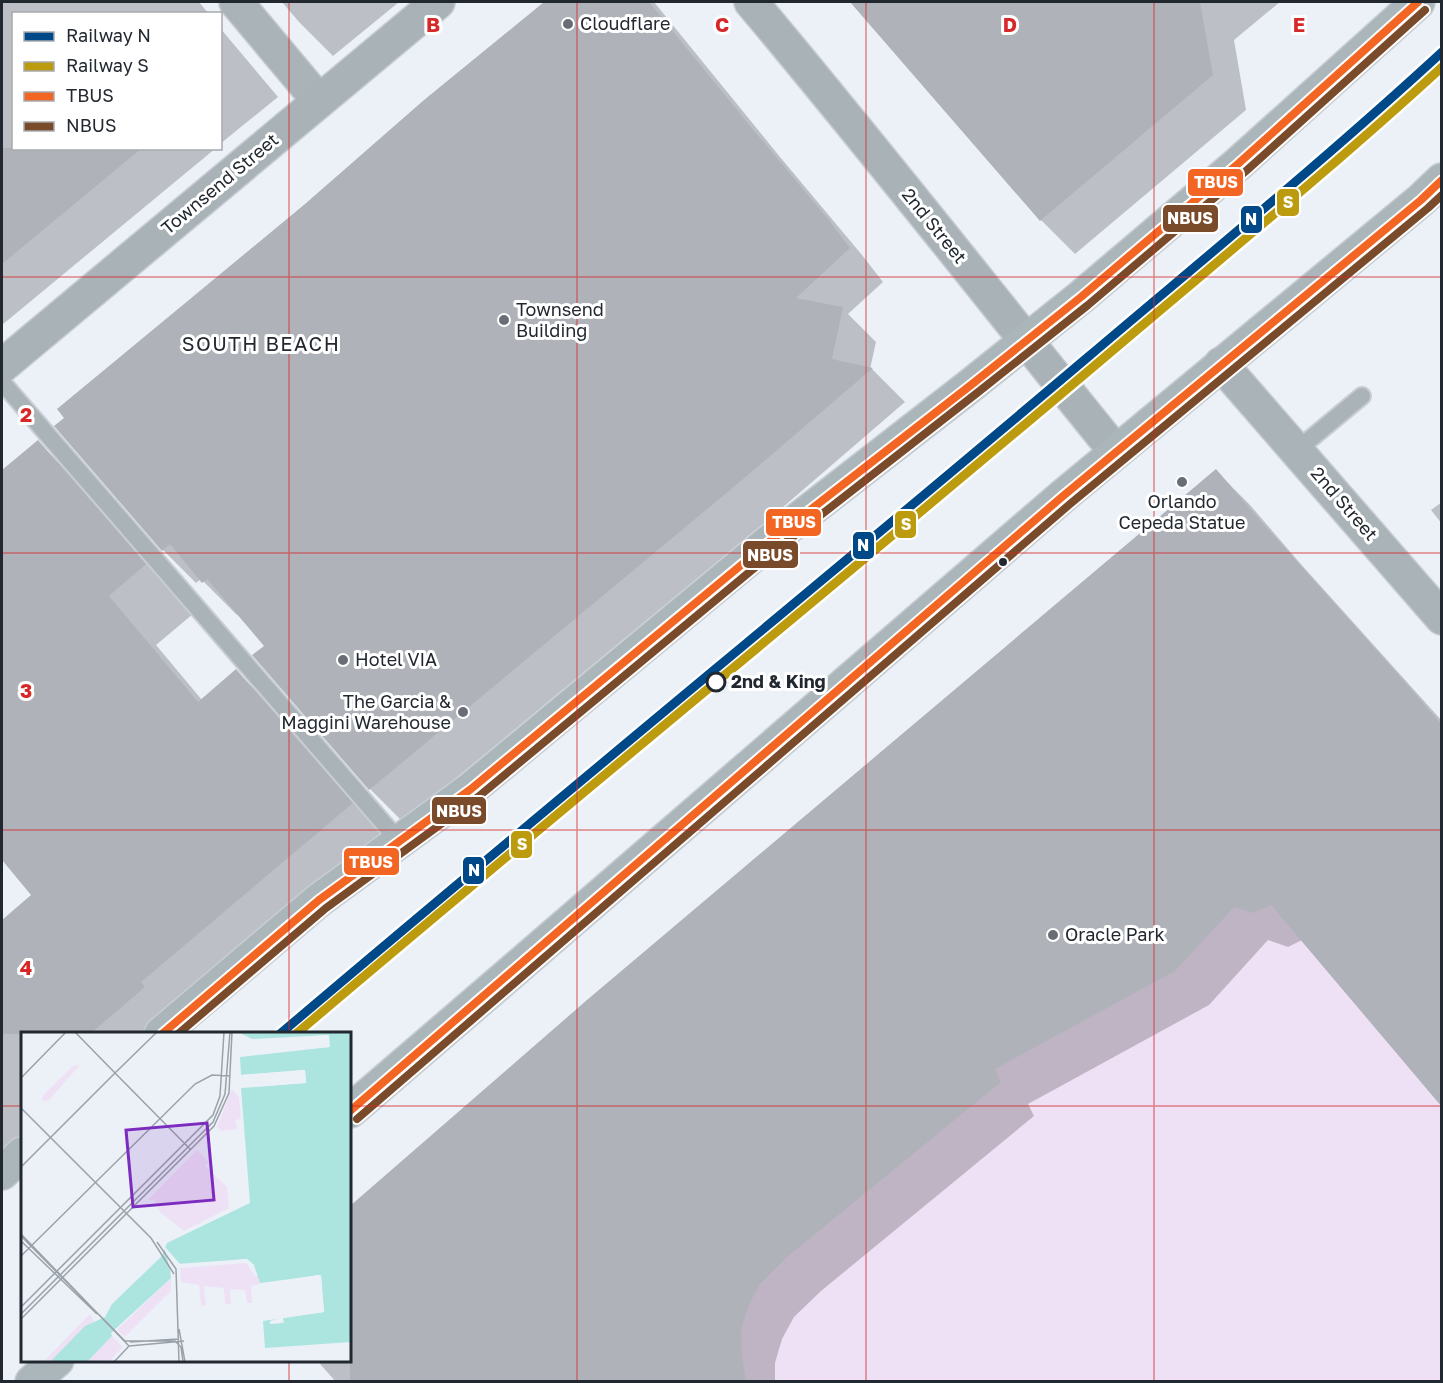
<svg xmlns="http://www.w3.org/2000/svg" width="1443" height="1383" font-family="'Golos Text',sans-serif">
<rect width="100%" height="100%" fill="#ecf1f8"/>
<path fill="#efe1f5" d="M1216,469L1265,526L1411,689L1368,722L1441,871V1381H445L377,1284L350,1310V1206L587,1000Z"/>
<g fill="#0003">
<path d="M2,2H199L209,14H14V148H216L2,325Z"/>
<path d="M282,2H399L333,56L299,22Z"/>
<path d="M547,2H654L780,157L862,255L883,282L848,314L876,342L870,369H872L905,402L775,514L403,822L370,789L266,646L239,614L237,615L201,579L196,583L163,550L306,206L426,101Z"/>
<path d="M852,2H1280L1234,40L1246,110L1075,254L1041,220Z"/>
<path d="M220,28L278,97L220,144Z"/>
<path d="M38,442L86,490L193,614L156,645L202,700L236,671L285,719L400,853L188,1031L190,1034H22V1167L2,1185V922L33,895L2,858V472Z"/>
<path d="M1216,471L1250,505L1299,562L1442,721V1104L1302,940L1288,947L1268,940L1209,1005L1028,1104L1034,1116L821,1291L794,1317L782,1339L775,1363V1382H336L320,1364L323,1360H350V1207L588,1001Z"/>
<path d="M1442,502V524L1431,510Z"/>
</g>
<g fill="#b0b2b9">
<path d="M544,2H649L746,121L828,219L850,248L796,298L843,307L832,359L873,368L741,481L369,790L252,655L264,646L207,579L202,583L170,544L162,551L54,426L64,418L57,409L305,204L424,100Z"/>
<path d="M850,2H1200L1213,75L1040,221Z"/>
<path d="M2,148H142L2,264Z"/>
<path d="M38,440L146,564L109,596L198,702L236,669L353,803L141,982L145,987L90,1034H2V920L31,895L2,860V470Z"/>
<path d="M1216,469L1265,526L1411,689L1442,725V1107L1271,905L1253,913L1234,907L1175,971L995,1069L1001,1082L787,1257L761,1283L754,1295L749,1305L741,1329L742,1356L746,1382H350V1206L587,1000Z"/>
</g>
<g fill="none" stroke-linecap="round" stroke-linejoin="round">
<g stroke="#c8cdd3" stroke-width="20">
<g id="lane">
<path d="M2,382L399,841"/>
<path d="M1297,450L1362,396"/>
</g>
</g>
<g stroke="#c8cdd3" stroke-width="36">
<g id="street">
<path d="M236,2L319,101"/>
<path d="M1221,364L1442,618"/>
</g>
</g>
<g stroke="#c8cdd3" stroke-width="36">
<g id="secondary">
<path d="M751,2C875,149 994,302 1116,452"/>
<path d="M2,366L438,2"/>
</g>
</g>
<g stroke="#c8cdd3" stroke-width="36">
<g id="primary">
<path d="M161,1034L319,900L471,789L769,542L971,385L1081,297L1239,163L1418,2"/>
<path d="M350,1111L492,989L1063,496L1421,200L1442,180"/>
<path d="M2,1173L22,1154"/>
<path d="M32,1382L57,1360"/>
</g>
</g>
<use href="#lane" stroke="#aab3b7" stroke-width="16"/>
<use href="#street" stroke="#aab3b7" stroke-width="33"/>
<use href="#secondary" stroke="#a8b2b7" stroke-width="33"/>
<use href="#primary" stroke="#abb6bb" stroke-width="33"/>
<g stroke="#fff" stroke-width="12">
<g id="bus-1">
<path d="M162,1034L319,900L471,789L769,542L971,385L1081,297L1239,163L1418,2"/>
<path d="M350,1111L1063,496L1421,200L1442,180"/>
</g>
</g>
<g stroke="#fff" stroke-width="12">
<g id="bus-2">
<path d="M178,1034L326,908L478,797L776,550L977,393L1088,305L1246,171L1425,10"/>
<path d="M357,1119L1070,504L1428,208L1442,195"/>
</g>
</g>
<use href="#bus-1" stroke="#f26522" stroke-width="8"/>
<use href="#bus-2" stroke="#7a4b2a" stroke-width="8"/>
<g stroke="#fff" stroke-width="14">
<path id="rail-1" d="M280,1034C548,806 820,584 1088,357C1207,256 1327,158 1442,52"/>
</g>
<g stroke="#fff" stroke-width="14">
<path id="rail-2" d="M296,1034C562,808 833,587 1099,362C1214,264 1331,169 1442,67"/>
</g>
<use href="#rail-1" stroke="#004988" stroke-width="9"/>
<use href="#rail-2" stroke="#bd9b0e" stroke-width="9"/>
</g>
<path fill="none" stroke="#d62828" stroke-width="1.5" stroke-opacity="0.55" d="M289,2V1034M577,2V1382M866,2V1382M1154,2V1382M2,277H1442M2,553H1442M2,830H1442M2,1106H22M350,1106H1442M289,1360V1382"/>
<g fill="#696e76" stroke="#fff" stroke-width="2">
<circle cx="568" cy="24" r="6"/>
<circle cx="504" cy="320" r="6"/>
<circle cx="1182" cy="482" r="6"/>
<circle cx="343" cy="660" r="6"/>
<circle cx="463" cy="712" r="6"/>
<circle cx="1053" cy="935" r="6"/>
</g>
<circle fill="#222830" stroke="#fff" stroke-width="2" cx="1003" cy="562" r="5"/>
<circle fill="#fff" stroke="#222830" stroke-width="3" cx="716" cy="682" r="9"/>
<g text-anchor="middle" stroke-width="6" stroke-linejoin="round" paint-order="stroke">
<g font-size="18" fill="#222830" stroke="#fff" text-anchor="start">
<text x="580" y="30">Cloudflare</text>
<text x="516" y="316">Townsend<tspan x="516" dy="21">Building</tspan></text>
<text x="1182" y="508" text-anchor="middle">Orlando<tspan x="1182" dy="21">Cepeda Statue</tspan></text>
<text x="355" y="666">Hotel VIA</text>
<text x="451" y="708" text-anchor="end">The Garcia &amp;<tspan x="451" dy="21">Maggini Warehouse</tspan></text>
<text x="1065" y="941">Oracle Park</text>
</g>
<g font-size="18" fill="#222830" stroke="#fff">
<text transform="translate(220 184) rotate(-40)" y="6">Townsend Street</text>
<text transform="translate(934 226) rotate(51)" y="6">2nd Street</text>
<text transform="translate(1344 504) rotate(49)" y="6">2nd Street</text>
</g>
<g font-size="18" font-weight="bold" fill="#222830" stroke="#fff" text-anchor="start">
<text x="731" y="688">2nd &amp; King</text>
</g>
<g font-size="20" letter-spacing="1.5" fill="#222830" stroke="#fff">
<text x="261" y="351">SOUTH BEACH</text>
</g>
</g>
<g transform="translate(21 1032)">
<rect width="330" height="330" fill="#ecf1f8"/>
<path d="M59,33L28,68L21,69L22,63L52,34ZM211,57L218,65L220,86L214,89L217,97L200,99L196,95ZM176,118L188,130L184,134L206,155L208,176L163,199L139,180L133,168H127ZM226,227L233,233L234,244L238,243L239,252L230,254L231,271H226L224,258L209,257L210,272H204L203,256L183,254L185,274H180L178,253L160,250L159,236ZM150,246V259L104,305L96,298ZM69,282L73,289L29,330H22ZM91,304L102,315L88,330H66Z" fill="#efe1f5"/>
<path d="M217,0H330V310L244,316L242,289L303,280L300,243L239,251L233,233L226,227L156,232L149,237L150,246L90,301L91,304L66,330H29L64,294L84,285L91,272L141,224L146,211L229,171L220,56L285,51V45L284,38L220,43L219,25L309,15L308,3L231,7Z" fill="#ace4e0"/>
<path d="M307,3L308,15L218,22L306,13L305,6L231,10L216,5L239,8ZM282,38L283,51L221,56L282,48V42L220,43ZM143,214L160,233L226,227L233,233L234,244L225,231L160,236L156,233L149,237ZM297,243L300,245L303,280L262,286L263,291L249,292V289L257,287L241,288L301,274L297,246L236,253Z" fill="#ecf1f8"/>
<path fill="none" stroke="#ace4e0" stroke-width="3" d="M241,175L245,184L256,189L330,192M242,176L269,187L330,188M260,291L264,297L330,282"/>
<path fill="none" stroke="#9ba1a8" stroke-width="1.5" d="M136,0L94,41L170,118M0,46L45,0M0,76L130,206L153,242M0,135L94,41L54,0M0,202L108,314M0,204L104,309H154L160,315L162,330M0,209L76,282M136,210L155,237L158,330M0,224L174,52L191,43L209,44M0,275L192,83L199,64L203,0M0,282L192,90L204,62L209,0M0,287L193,94L208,61L211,0M158,297L164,330M109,310L157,307M108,314L163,309M93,330L108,314"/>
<path fill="#7b2cbf" fill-opacity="0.15" stroke="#7b2cbf" stroke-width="3" d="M186,91L193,168L112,175L105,98Z"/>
<rect width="330" height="330" fill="none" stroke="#222830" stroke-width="3"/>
</g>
<g font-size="20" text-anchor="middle" font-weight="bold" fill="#d62828" stroke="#fff" stroke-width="6" stroke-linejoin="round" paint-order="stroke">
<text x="433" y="32">B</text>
<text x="722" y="32">C</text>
<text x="1010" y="32">D</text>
<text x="1299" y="32">E</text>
<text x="26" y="422">2</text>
<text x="26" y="698">3</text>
<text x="26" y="975">4</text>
</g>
<g stroke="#fff" stroke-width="2">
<rect x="1187" y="168" width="57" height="29" rx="6" fill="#f26522"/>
<rect x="1276" y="188" width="24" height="29" rx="6" fill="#bd9b0e"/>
<rect x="1162" y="204" width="57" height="29" rx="6" fill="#7a4b2a"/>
<rect x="1240" y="205" width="23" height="29" rx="6" fill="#004988"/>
<rect x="765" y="508" width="57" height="29" rx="6" fill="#f26522"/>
<rect x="894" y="510" width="23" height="29" rx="6" fill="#bd9b0e"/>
<rect x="852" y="531" width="23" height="29" rx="6" fill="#004988"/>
<rect x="742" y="540" width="57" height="29" rx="6" fill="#7a4b2a"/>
<rect x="431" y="796" width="56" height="29" rx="6" fill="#7a4b2a"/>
<rect x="510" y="830" width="23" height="29" rx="6" fill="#bd9b0e"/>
<rect x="343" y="847" width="57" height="29" rx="6" fill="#f26522"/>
<rect x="462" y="856" width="23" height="29" rx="6" fill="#004988"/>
</g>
<g font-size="16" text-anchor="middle" font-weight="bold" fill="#fff">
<text x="1216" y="188">TBUS</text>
<text x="1288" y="208">S</text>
<text x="1190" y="224">NBUS</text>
<text x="1251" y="225">N</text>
<text x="794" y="528">TBUS</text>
<text x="906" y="530">S</text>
<text x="863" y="551">N</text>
<text x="770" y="561">NBUS</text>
<text x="459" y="817">NBUS</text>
<text x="522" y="850">S</text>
<text x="371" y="868">TBUS</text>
<text x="474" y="876">N</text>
</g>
<rect width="1443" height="1383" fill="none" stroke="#222830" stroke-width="6"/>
<rect x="12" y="12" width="210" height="138" fill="#ffffff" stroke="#a7a9ac" stroke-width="1.5"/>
<rect x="24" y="32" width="30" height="9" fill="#004988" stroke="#a7a9ac" stroke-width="1.5"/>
<text x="66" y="42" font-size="18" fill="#222830">Railway N</text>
<rect x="24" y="62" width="30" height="9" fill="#bd9b0e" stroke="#a7a9ac" stroke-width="1.5"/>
<text x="66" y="72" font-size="18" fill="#222830">Railway S</text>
<rect x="24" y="92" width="30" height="9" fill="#f26522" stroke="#a7a9ac" stroke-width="1.5"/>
<text x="66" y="102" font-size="18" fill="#222830">TBUS</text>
<rect x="24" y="122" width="30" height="9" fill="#7a4b2a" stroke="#a7a9ac" stroke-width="1.5"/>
<text x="66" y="132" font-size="18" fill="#222830">NBUS</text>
</svg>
